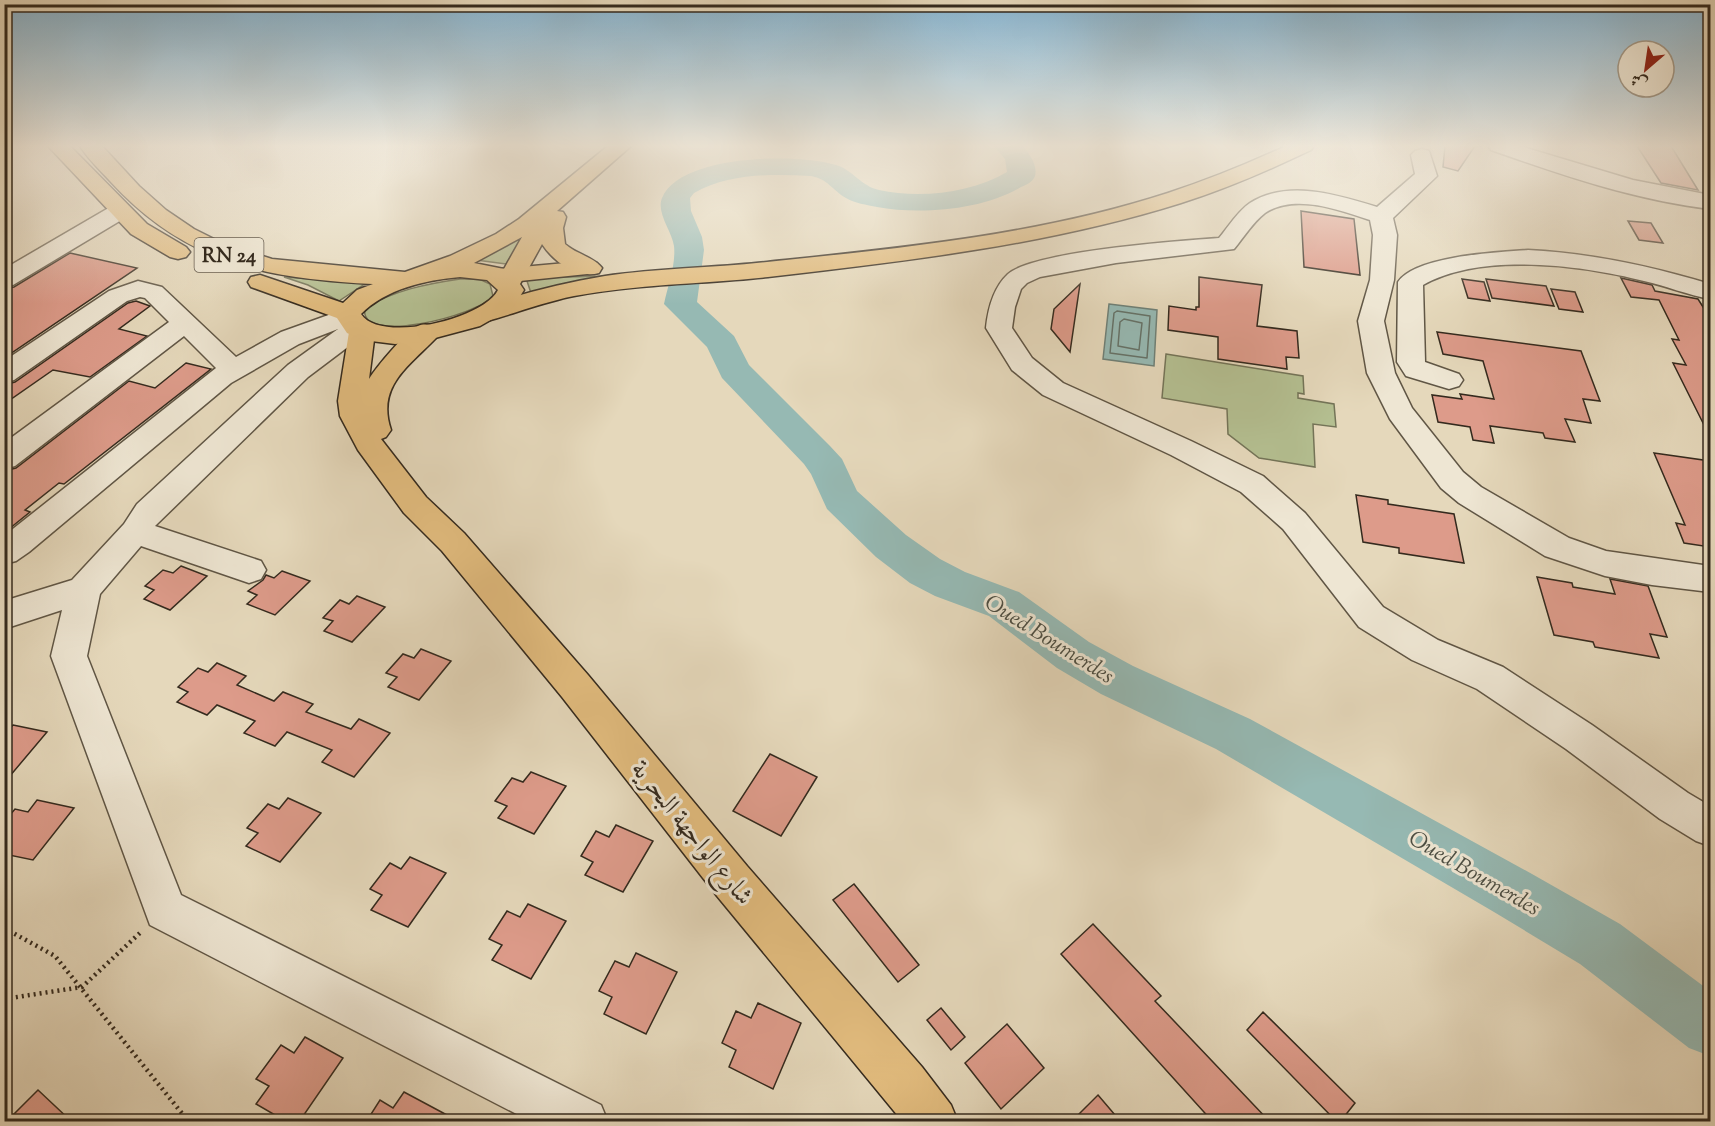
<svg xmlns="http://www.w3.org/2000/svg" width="1715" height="1126" font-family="'Sorts Mill Goudy',Amiri,serif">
<rect width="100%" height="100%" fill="#e5d8bb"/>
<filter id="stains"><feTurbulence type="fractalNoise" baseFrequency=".00333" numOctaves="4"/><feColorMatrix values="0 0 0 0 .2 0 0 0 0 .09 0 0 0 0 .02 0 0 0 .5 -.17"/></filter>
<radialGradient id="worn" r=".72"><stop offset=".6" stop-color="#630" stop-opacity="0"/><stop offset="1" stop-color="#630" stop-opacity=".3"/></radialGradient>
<g fill="#b4bf91" stroke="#747458" stroke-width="1.5">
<path d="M528,232L506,264L476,260Z"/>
<path d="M608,276L531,293L526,278Z"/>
<path d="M284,277L366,283L339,301L308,285Z"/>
<path d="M460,279H479L490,284L493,296C478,316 357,346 365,308C395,290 426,284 460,279Z"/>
<path d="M1166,354L1303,376L1304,394L1298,393V398L1334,404L1336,427L1313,424L1315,467L1259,458L1228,434L1227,409L1162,398Z"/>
</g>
<path fill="#96b9b3" stroke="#6f8077" stroke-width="1.5" d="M1109,304L1157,310L1154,366L1103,359Z"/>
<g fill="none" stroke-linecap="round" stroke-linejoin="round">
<g stroke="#657268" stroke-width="1.5">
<path d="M1117,311L1150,316L1147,358L1110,353L1114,313Z"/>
<path d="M1124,319L1142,323L1139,350L1118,346L1120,322Z"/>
</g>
<path fill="#96b9b3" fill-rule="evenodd" d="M994,146H1023C1029,154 1038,165 1035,176C1033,182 1026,185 1021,187C983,210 920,215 877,207C867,205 854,203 846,198C832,190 828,179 811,176C772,174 729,173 694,193L690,198L691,211L702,237L704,250L697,302L734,336L749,365L830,446L842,459L857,491L906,535L940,559L965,572L1019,592L1089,642L1133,666L1250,719L1532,874L1620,924L1710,991V1056L1689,1048L1580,964L1494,912L1216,749L1101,694L1057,668L989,616L935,596L910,583L876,557L827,509L811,474L804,464L722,378L707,347L664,304C668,285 676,265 674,246C672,231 656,213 662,198C680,154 798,153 836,165C853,170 861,186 879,190C920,199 971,193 1007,172L1005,159Z"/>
</g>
<g fill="#dd9b8a" stroke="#342a1e" stroke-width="1.5">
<path d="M1445,146H1475L1458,171L1443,167Z"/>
<path d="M1637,146H1671L1698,190L1661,183Z"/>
<path d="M1301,211L1354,219L1360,275L1304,267Z"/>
<path d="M1628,221L1651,223L1663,243L1639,240Z"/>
<path d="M70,253L137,268L4,358V289L14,287Z"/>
<path d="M1199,277L1262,285L1257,326L1297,331L1299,358L1286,357L1287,369L1218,359V337L1168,330L1169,306L1196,310V307H1199Z"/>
<path d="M1621,278L1652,285L1655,291L1698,299L1710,318V437L1673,363L1686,365L1672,339L1679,340L1659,300L1631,297Z"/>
<path d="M1462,279L1484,282L1490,301L1468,298Z"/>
<path d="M1486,279L1546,286L1554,306L1492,298Z"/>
<path d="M1080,284L1070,352L1051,329L1054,309Z"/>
<path d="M1551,289L1575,292L1583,312L1559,309Z"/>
<path d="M136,301L150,306L119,329L147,336L90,377L53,370L4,404V385L15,382L128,303Z"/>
<path d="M1437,332L1581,351L1600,401L1583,399L1591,423L1565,419L1575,442L1545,438L1543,433L1490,426L1494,443L1473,440L1470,427L1438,422L1432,395L1462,399L1460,394L1494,399L1483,361L1443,354Z"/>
<path d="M186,363L211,369L64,484L59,483L25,510L30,512L4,533V471L16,468L129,381L155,388Z"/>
<path d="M1654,453L1710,461V547L1684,543L1676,523L1685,525Z"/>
<path d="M1356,495L1388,500V504L1454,514L1464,563L1399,553V548L1363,542Z"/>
<path d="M181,566L207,576L170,610L144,599L154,590L145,586L163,570L173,573Z"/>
<path d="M282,571L310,581L275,615L247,604L257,595L248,591L263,580L266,575L274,578Z"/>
<path d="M1537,577L1572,583L1573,587L1615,594L1610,579L1648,586L1667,637L1650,634L1659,658L1595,647L1593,642L1554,635Z"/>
<path d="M357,596L385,607L352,642L324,631L333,621L323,618L340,600L349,604Z"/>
<path d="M421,649L451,661L419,700L388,687L397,677L386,673L403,654L414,658Z"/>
<path d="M217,663L246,676L237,685L274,701L283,692L313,704L306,712L351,729L359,719L390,733L354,777L322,762L332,750L287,732L275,746L244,733L255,721L217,705L207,715L177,702L188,692L178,687L198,668L208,672Z"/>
<path d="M13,725L47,732L4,783V735Z"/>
<path d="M770,754L817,777L781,836L733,811Z"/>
<path d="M531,772L566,786L534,834L498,818L507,806L495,801L512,778L523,782Z"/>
<path d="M288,798L321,813L280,862L246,846L258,833L247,828L268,804L279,809Z"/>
<path d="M37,800L74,808L33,860L4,854V822L15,809L28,812Z"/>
<path d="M616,825L653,841L623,892L585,875L593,862L581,856L596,831L609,837Z"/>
<path d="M410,857L446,873L408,927L371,910L382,895L370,889L390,863L401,869Z"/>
<path d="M854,884L919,965L898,982L833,900Z"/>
<path d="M528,904L566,921L531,979L492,960L502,945L489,939L507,911L520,917Z"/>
<path d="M1093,924L1161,996L1155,1001L1270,1122H1213L1061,954Z"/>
<path d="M636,953L677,972L646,1034L604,1014L612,997L599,991L615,961L629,967Z"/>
<path d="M758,1003L801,1023L773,1089L729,1067L736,1050L722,1043L736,1011L751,1018Z"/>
<path d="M941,1008L965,1037L951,1050L927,1020Z"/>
<path d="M1263,1012L1355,1103L1340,1122H1337L1247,1030Z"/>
<path d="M1007,1024L1044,1068L1001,1109L965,1063Z"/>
<path d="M305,1037L343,1058L299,1122H287L256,1104L269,1086L256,1079L281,1045L294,1053Z"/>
<path d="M38,1090L72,1122H6Z"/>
<path d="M404,1092L460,1122H366L380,1100L393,1108Z"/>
<path d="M1098,1095L1121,1122H1071Z"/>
</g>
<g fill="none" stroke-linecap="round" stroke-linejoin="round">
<g stroke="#605645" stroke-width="3">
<g id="minor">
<path d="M1488,146H1520L1633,180L1710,195V209C1635,200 1562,175 1491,150Z"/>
<path d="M1422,149L1429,151L1437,176L1393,218L1397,235L1394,280L1384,321L1395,373L1412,408L1463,472L1481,487L1569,538L1606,551L1710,566V592L1652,585L1605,576L1545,556L1459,503L1441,488L1390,419L1367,373L1358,321L1370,280L1373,235L1370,220C1339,210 1295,193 1265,213C1253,222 1244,237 1234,249L1116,263L1040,277L1027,283L1021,289L1015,307L1012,328L1032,358L1063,383L1191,441L1263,476L1305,513L1383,607L1438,640L1503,667L1592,725L1688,793L1710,806V846L1696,841L1660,819L1566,749L1477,689L1412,660L1359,627L1283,529L1241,492L1171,455L1043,395L1012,370L986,328C988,309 993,288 1008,274C1034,251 1179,241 1219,238C1229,226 1238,211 1250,203C1288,179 1338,195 1377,207L1415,174L1411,155L1415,151Z"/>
<path d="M120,204L128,206L131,211L128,216L13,285L4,287V269L112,206Z"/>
<path d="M1528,250C1591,253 1650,266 1710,284V299C1688,295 1666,286 1644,281C1581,265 1481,252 1423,285L1425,362L1459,374L1463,380L1459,386L1449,389L1406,376L1397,362L1398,282C1415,256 1498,252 1528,250Z"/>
<path d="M138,281L162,287L236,357L281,332L348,308L357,311L361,316L358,321L365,322L369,328L365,334L308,377L155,526L261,561L266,570L261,579L249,583L141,546L100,594L87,656L181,895L601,1105L608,1122H532L150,925L51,656L62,610L4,629V601L72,580L124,524L137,504L288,365L338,329L299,344L231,383L29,552L16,561L4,564V536L216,368L184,336L15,466L4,469V443L169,322L145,298L140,297L127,301L14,380L4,383V361L109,291Z"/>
</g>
</g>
<g stroke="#342a1e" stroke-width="3">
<g id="major">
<path d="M1286,146H1314L1311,150C1269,170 1226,189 1181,203C1047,245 907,261 768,277C703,284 638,284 574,296C544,302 516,313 487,321L478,318L474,313L478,308C520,294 562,283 605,276C659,268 713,268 767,262C901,248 1039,235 1168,193C1208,180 1247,164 1286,146Z"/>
<path d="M588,261L597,263L600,268L597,273L500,283L491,281L488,276L491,271L500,269Z"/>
<path d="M362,324L371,326L375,332L369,379C378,365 404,334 418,326C424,323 430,325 436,326L440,332L436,338C409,366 376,386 391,430L386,437L381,439L426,497L464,533L588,675L747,866L922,1067L951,1105L958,1122H903L717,896L562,697L442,551L404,513L358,450L340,416L338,401L349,332L353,326Z"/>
</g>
</g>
<g stroke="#342a1e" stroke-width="3">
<g id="highway">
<path d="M48,146H70L147,224L186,247L190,252L186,257L178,259L170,257L131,234Z"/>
<path d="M80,146H102L139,186L166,210L194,229L222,243L272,259L405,272L450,256L496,234L519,219L608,146H631L557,211L563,212L566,217L563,228L565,244C576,254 594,257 602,268L599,273C577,279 554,262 542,244L520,284L524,290L513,307L480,326L420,342L395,344L363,340L347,333L337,318L251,287L248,282L251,277L260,275L343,303L357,290L373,284C265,278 186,264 110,181C100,170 88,159 80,146ZM522,237L504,269L474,263ZM460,277L487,280L498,290C484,319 380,344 361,314C386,289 425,280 460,277Z"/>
</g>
</g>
<g stroke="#342a1e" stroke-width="4.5" stroke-dasharray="2 4" stroke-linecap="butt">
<path d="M4,928L55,956L189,1122"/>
<path d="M4,999L82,987L142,931"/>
</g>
<use href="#minor" fill="#eee6d3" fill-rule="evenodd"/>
<use href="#major" fill="#e2bc7e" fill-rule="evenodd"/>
<use href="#highway" fill="#e2bc7e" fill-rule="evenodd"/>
</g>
<linearGradient id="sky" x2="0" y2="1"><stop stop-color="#87b6d3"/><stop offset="0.48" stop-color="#f3ede0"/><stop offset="1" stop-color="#f3ede0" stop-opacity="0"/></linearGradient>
<rect width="1715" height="304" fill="url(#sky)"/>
<g text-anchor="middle" stroke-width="6" stroke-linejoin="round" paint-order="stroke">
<rect fill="#eee6d3" stroke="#6c6254" stroke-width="1.5" x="194.5" y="238" width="69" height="34" rx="4.5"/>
<g font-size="20" font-weight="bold" fill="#342a1e">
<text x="229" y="262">RN 24</text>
</g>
<g font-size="22" font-style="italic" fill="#4c4e43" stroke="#eee6d3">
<text transform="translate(1050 638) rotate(32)" y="8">Oued Boumerdes</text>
<text transform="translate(1475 872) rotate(30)" y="8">Oued Boumerdes</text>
</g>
<g font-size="26" fill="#342a1e" stroke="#eee6d3">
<text transform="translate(693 832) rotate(51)" y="9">شارع الواجهة البحرية</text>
</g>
</g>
<rect width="1715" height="1126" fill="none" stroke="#e5d8bb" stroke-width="24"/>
<rect x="6" y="6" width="1703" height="1114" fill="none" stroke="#342a1e" stroke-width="3"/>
<rect x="12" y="12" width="1691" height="1102" fill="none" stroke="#342a1e" stroke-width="1.5"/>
<g transform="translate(1646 69) rotate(209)"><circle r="28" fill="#eee6d3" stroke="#a49b8b" stroke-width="1.5"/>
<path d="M0-4.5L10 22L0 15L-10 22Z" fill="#8f2418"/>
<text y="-9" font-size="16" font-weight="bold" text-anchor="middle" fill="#342a1e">ش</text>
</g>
<rect width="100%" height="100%" filter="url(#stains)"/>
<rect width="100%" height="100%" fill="url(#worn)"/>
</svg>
